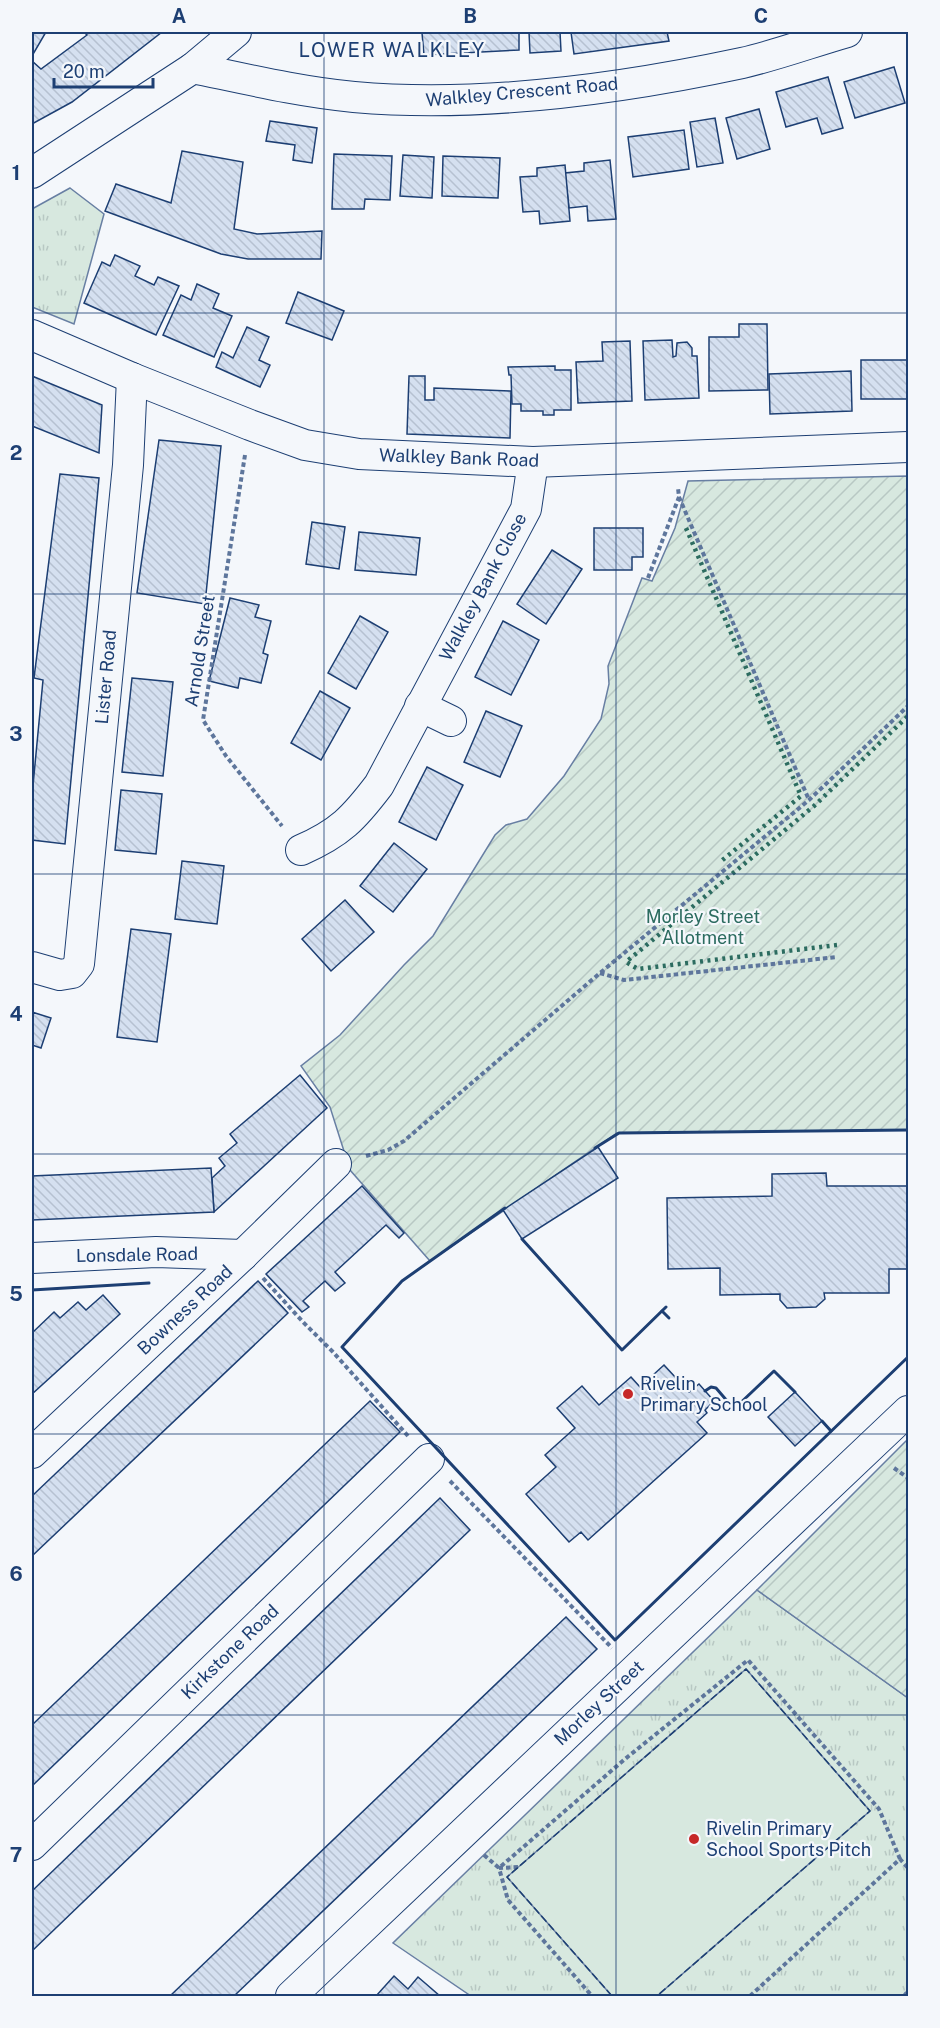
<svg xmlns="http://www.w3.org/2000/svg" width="940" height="2028" font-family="'Public Sans',sans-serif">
<defs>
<pattern id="grass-tufts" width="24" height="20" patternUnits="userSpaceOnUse" patternTransform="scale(1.5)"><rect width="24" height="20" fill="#d7e8df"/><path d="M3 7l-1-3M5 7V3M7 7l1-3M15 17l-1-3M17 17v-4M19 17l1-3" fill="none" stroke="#b8c8c3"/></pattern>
<pattern id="garden-furrows" width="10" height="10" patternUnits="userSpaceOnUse" patternTransform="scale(1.5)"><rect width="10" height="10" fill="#d7e8df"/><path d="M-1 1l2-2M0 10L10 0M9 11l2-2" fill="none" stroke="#b8c8c3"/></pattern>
<pattern id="building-back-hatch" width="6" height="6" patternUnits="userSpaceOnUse" patternTransform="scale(1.5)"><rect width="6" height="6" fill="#d5e0f0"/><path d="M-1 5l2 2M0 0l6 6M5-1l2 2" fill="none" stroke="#b6c1d1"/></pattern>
</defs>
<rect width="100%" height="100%" fill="#f4f7fb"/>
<g fill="url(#grass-tufts)" stroke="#687fa3" stroke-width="1.5">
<path d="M70,188L104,214L74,324L32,307V209Z"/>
<path d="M757,1590L908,1698V1996H471L393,1943Z"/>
</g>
<g fill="url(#garden-furrows)" stroke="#687fa3" stroke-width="1.5">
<path d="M908,476V1130L617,1133L430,1261L350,1170L330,1107L301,1066L340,1035L404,965L433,936L495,835L506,825L527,819L564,776L601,719L609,684L608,666L642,578L652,581L675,528L688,481Z"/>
<path d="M908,1439V1698L757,1590Z"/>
</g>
<path fill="#d7e8df" stroke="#687fa3" stroke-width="1.5" d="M746,1669L870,1811L657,1996H612L507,1877Z"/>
<g fill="url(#building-back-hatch)" stroke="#1d3f73" stroke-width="1.5">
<path d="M32,32H46L32,56Z"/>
<path d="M84,32H162L72,102L32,124V61L41,69L87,35Z"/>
<path d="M437,32H519V50L424,55L422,33Z"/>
<path d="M529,32H560L561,51L530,53Z"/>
<path d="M571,32H667L669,41L574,54Z"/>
<path d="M894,67L905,103L855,118L844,82Z"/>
<path d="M828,77L843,128L822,134L817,118L786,127L776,92Z"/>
<path d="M759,109L770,149L737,159L726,118Z"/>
<path d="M715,118L723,163L697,167L690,122Z"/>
<path d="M270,121L317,128L312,163L293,160L295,145L266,141Z"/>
<path d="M684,130L689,169L633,177L628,137Z"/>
<path d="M182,151L243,162L234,229L257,234L322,231L321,259H248L221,254L105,211L116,184L171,203Z"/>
<path d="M334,154L392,156L390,200L365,199L364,209H332Z"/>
<path d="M403,155L434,157L432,198L400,196Z"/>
<path d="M443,156L500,158L498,198L442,196Z"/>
<path d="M610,160L616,219L588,221L587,206L569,208L565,173L584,171V163Z"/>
<path d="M565,165L570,221L540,224L539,211L523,212L520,177L537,176V168Z"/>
<path d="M115,255L140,266L135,276L154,285L158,277L179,286L156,335L84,303L102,262L110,266Z"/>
<path d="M197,284L219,294L213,308L232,316L214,357L163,335L181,295L191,300Z"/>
<path d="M298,292L344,311L332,340L286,323Z"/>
<path d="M739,324H767L768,390L709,391V337H739Z"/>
<path d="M247,327L269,337L259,360L270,365L260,387L216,367L222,352L233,358Z"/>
<path d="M672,340L673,357L676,356L677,343L687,342L692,348V356H697L699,398L645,400L643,341Z"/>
<path d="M630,341L632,401L578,403L576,362L603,361L602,342Z"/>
<rect x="861" y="360" width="47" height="39"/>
<path d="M555,366V370H571V410H554V415H543V411H521V404H512L511,375H509L508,367Z"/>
<path d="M851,371L852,411L770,414L769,374Z"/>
<path d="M32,376L102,405L99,453L32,426Z"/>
<path d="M409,376H425V400H434V388L511,391L510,438L407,434Z"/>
<path d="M159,440L221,446L205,604L137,593Z"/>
<path d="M60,474L99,478L65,844L32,840V796L43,680L34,678Z"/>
<path d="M312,522L345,527L339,569L306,564Z"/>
<path d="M594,528H643V557H632V570H594Z"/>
<path d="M359,532L420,538L416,575L355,570Z"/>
<path d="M552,550L582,569L546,624L517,604Z"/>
<path d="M230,598L259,605L255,617L271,621L263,653L268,655L261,683L240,678L238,688L209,681Z"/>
<path d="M360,616L388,632L356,689L328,673Z"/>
<path d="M503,621L539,640L511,695L475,677Z"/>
<path d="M132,678L173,682L163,776L122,772Z"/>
<path d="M320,691L350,708L321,760L291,743Z"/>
<path d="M486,711L522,726L500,777L464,762Z"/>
<path d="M427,767L463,785L436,840L399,822Z"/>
<path d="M121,790L162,794L156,854L115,850Z"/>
<path d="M394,843L427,869L393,912L360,886Z"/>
<path d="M182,861L224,866L217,924L175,919Z"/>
<path d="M345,900L374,932L331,971L302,939Z"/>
<path d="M131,929L171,934L157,1042L117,1037Z"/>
<path d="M32,1012L51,1018L41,1048L32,1045Z"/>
<path d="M300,1075L327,1108L214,1212L212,1178L225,1166L219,1158L237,1143L230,1134Z"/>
<path d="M598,1147L618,1178L522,1239L503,1210Z"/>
<path d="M211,1168L214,1212L32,1220V1176Z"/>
<path d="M826,1173L827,1186H908V1269H889V1293H824L825,1299L816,1307L787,1308L780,1300V1294L720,1295V1268L668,1269L667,1198L772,1196V1174Z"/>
<path d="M362,1186L404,1233L399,1238L386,1225L335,1272L345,1283L335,1291L325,1281L303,1301L309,1307L302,1312L266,1274Z"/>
<path d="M258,1281L288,1313L32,1556V1496Z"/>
<path d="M103,1295L120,1314L32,1394V1333L54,1312L60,1318L78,1302L86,1310Z"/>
<path d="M664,1365L689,1392L699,1384L714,1401L705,1410L707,1413L697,1422L707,1433L588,1540L581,1532L569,1542L526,1494L556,1467L545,1455L575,1428L557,1408L582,1386L599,1405L631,1377L640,1387Z"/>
<path d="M795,1392L822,1421L795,1446L768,1417Z"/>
<path d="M370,1401L400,1432L32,1786V1725Z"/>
<path d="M440,1498L470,1530L32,1951V1891Z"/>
<path d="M566,1617L597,1649L234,1996H170Z"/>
<path d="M394,1976L408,1989L418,1977L440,1996H376Z"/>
</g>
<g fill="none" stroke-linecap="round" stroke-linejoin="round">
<g stroke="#1d3f73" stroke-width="32">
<g id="street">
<path d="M193,68C246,79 300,92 354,97C479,108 620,89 742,63C777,55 812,42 847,32"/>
<path d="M32,173L193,68L236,32"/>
<path d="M32,335L132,378L250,425L305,445L359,454L533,462L908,447"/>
<path d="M420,706L451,721"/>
<path d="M301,850C340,833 354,818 379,785L526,509L533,462"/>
<path d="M32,967L60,975L72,973L79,964L128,465L132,378"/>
<path d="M32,1258L156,1252L243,1255"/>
<path d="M32,1453L243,1255L336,1164"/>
<path d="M32,1845L429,1459"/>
<path d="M291,1996L908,1411"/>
</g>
</g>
<g stroke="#5e769c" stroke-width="4" stroke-dasharray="4.5 3" stroke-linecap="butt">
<path d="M245,455L203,720L226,756L282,826"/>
<path d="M679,497L809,800"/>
<path d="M648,578L679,497L678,488"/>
<path d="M600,973L624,980L837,957"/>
<path d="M366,1156L388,1150L404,1141L600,973L809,800L908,706"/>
<path d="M263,1278L303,1322L333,1352L408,1436"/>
<path d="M894,1468L908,1478"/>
<path d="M450,1481L612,1648"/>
<path d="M484,1855L499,1868L625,1759L748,1660L879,1809L900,1859"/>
<path d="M518,1867L499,1868L508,1900L592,1996"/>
<path d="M750,1996L900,1859L908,1868"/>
<path d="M904,1996L908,1991"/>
</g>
<use href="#street" stroke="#f4f7fb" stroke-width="30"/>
<g stroke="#2c6c60" stroke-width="4.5" stroke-dasharray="3 4.5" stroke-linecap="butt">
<path d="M686,528L801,796L720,862"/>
<path d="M837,945L638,969L626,962L814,806L908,716"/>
</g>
<path stroke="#1d3f73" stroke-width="1.5" stroke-dasharray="8 3" stroke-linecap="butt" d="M612,1996L507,1877L746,1669L870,1811L657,1996"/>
<g stroke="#1d3f73" stroke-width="3">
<path d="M595,1148L619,1133L908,1130"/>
<path d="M505,1208L402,1281L342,1347L615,1640L908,1357"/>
<path d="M522,1239L622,1350L666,1307"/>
<path d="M32,1290L149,1283"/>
<path d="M662,1311L669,1318"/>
<path d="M705,1391L711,1387L716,1388L734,1409L774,1371L795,1392"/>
<path d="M822,1421L831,1431"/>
</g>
</g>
<path fill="none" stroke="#1d3f73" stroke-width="1.5" stroke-opacity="0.55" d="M324,32V1996M616,32V1996M32,313H908M32,594H908M32,874H908M32,1154H908M32,1434H908M32,1715H908"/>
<g fill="#c62828" stroke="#f4f7fb" stroke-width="2">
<circle cx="628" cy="1394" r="6"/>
<circle cx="694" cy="1839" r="6"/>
</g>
<g text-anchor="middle" stroke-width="4.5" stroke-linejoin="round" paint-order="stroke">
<g font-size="18" fill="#1d3f73" stroke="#f4f7fb">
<text transform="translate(522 92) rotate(-5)" y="6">Walkley Crescent Road</text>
<text transform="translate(459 458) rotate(2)" y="6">Walkley Bank Road</text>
<text transform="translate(483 587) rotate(-62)" y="6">Walkley Bank Close</text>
<text transform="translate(200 651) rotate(-81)" y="6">Arnold Street</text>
<text transform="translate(106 677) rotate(-85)" y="6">Lister Road</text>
<text transform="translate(137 1255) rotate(-1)" y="6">Lonsdale Road</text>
<text transform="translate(185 1310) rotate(-43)" y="6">Bowness Road</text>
<text transform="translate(230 1652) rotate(-44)" y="6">Kirkstone Road</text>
<text transform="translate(599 1703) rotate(-43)" y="6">Morley Street</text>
</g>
<g font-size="18" fill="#2c6c60" stroke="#f4f7fb">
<text x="703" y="923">Morley Street<tspan x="703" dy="21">Allotment</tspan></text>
</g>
<g font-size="18" fill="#1d3f73" stroke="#f4f7fb" text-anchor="start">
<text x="640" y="1390">Rivelin<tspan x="640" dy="21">Primary School</tspan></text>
<text x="706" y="1835">Rivelin Primary<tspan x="706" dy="21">School Sports Pitch</tspan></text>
</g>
<g font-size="20" letter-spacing="1.5" fill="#1d3f73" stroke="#f4f7fb">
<text x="392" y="57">LOWER WALKLEY</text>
</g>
</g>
<rect width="940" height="2028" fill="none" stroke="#f4f7fb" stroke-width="66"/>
<path d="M54 78v9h99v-9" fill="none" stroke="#1d3f73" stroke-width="3"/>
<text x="63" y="78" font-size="18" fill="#1d3f73" stroke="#f4f7fb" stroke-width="4.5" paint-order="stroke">20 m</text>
<rect x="33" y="33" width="874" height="1962" fill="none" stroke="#1d3f73" stroke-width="2"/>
<g font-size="20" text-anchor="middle" font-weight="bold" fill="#1d3f73">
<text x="179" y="23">A</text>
<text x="470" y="23">B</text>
<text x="761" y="23">C</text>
<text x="16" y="180">1</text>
<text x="16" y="460">2</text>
<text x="16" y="741">3</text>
<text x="16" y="1021">4</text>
<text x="16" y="1301">5</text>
<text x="16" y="1581">6</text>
<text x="16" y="1862">7</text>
</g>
</svg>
